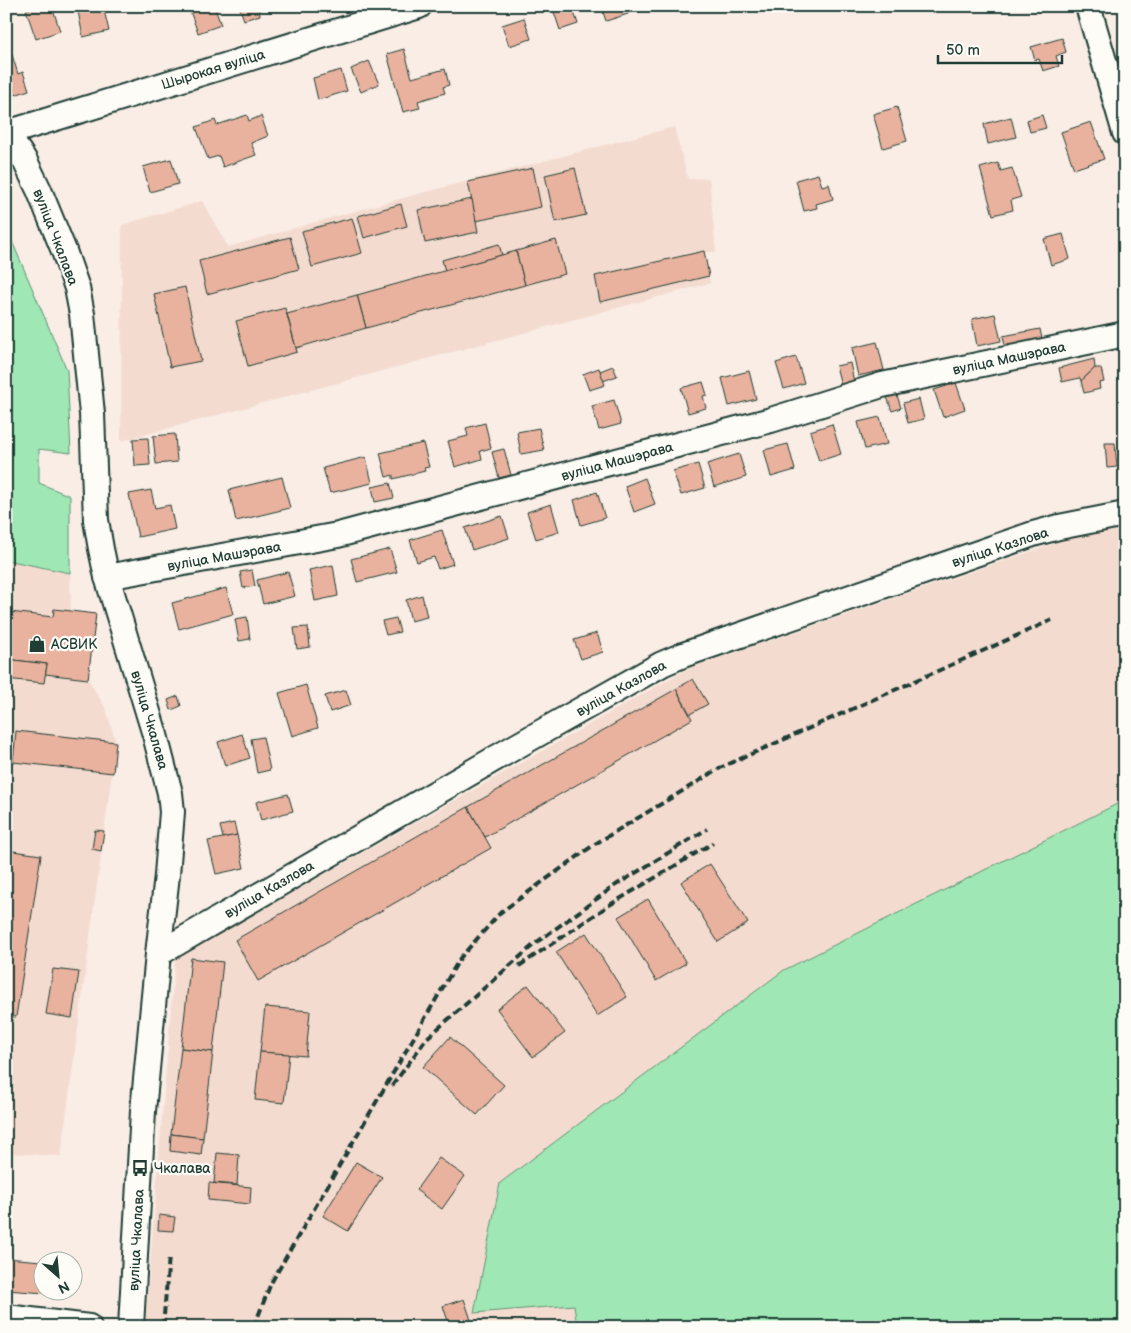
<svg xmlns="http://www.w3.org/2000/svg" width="1131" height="1333" font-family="'Balsamiq Sans',sans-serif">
<rect width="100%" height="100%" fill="#f9ede5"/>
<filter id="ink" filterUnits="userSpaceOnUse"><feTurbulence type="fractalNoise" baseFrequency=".02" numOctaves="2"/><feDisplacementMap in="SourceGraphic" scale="10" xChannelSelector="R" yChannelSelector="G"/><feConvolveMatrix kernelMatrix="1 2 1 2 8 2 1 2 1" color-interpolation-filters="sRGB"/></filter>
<g filter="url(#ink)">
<g fill="#f4dbd0">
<path d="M674,127L688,179L709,178L716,252H704L710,283L121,441L122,225L202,201L228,247L384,203Z"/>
<path d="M1125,527V800L784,970L574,1305L577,1327H145L175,959L687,669L1088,532Z"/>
<path d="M6,560L70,573L71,611L96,614L88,679L106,709L116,742L61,1156L6,1153Z"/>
</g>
<g fill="#9fe7b4" stroke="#5f9274">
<path d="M6,227L67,370L71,453L39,449V483L70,496V573L6,560Z"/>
<path d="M1125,800V1327H577L574,1305L474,1313L500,1183L784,970Z"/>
</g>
<g fill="#e9b29e" stroke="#1f3d34">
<path d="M37,6H52L60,31L36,39L26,10Z"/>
<path d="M77,6H103L109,31L83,37Z"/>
<path d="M203,6H214L221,25L198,33L190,11Z"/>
<path d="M239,6H258L260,15L244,20Z"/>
<path d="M552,6H572L578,24L560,30Z"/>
<path d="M601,6H626L628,14L606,21Z"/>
<path d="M524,18L531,39L509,46L502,25Z"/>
<path d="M1062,38L1066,52L1056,56L1059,66L1043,71L1039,59L1035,60L1031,47Z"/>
<path d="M8,42L18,74L23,72L29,90L15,95L11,82L6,84V43Z"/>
<path d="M404,49L412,78L445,69L449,85L443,87L445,93L418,101L420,108L403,112L387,54Z"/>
<path d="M369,61L379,84L361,92L351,69Z"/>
<path d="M341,70L347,91L318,100L313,78Z"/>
<path d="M897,107L907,141L883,148L873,114Z"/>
<path d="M247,115L249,121L261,116L268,136L251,143L256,155L223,167L219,156L208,159L196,127L215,120L217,125Z"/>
<path d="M1042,115L1046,128L1030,132L1027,120Z"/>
<path d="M1011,117L1016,137L988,144L984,124Z"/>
<path d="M1091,122L1104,159L1074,169L1061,132Z"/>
<path d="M171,159L178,184L150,192L143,167Z"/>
<path d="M998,163L1001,171L1012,168L1021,197L1011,200L1013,210L993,215L980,168Z"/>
<path d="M533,168L541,207L476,221L468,182Z"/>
<path d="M575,168L586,215L555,222L545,175Z"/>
<path d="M818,174L822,186L829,184L833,199L816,204L817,208L804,211L796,180Z"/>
<path d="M472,199L478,232L425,243L418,210Z"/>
<path d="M401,204L407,226L364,238L358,216Z"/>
<path d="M352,218L362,253L312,267L302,231Z"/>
<path d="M1063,234L1070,259L1051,265L1044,239Z"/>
<path d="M290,237L299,269L207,294L199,261Z"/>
<path d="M556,240L565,274L525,285L516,251Z"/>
<path d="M499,244L502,255L445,271L442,260Z"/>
<path d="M516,251L525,285L366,328L357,295Z"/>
<path d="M704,251L709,276L600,302L595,276Z"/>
<path d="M185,287L201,361L170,367L154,294Z"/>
<path d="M357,295L366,328L296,348L287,314Z"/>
<path d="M285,308L297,352L248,366L236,321Z"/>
<path d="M995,314L1001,341L977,346L972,319Z"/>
<path d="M1040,329L1043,344L1006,351L1003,336Z"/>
<path d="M877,342L884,370L858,376L852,348Z"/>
<path d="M796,357L804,383L784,389L776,363Z"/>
<path d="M1094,359L1095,368L1081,381L1080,378L1062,382L1059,368Z"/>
<path d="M850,363L854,382L841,385L836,366Z"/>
<path d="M613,366L617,376L603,381L600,371Z"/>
<path d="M599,368L605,385L589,390L583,374Z"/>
<path d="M1095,368H1101L1104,382L1099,383L1100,389L1084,393L1081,381Z"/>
<path d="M749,371L756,399L729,406L722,378Z"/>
<path d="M703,382L707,395L703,396L706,408L688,413L681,388Z"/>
<path d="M956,383L965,409L943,417L934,390Z"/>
<path d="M897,395L901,408L892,411L887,397Z"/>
<path d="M919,399L924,419L908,423L903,403Z"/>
<path d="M614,400L621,424L599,430L592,406Z"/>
<path d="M880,417L887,444L865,449L858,422Z"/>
<path d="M485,423L491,448L480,451L482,459L455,467L448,441L468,436L466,428Z"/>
<path d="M832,424L841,454L819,461L810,431Z"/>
<path d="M539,428L544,450L521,454L517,432Z"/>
<path d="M175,434L177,462L156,464L153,436Z"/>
<path d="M148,438L150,465L135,466L133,439Z"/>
<path d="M423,443L429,467L424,468L425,471L393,479V475L386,477L380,453Z"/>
<path d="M1105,443H1115L1117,467L1107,468Z"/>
<path d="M788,444L795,470L771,477L764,450Z"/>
<path d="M504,449L511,475L499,478L492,452Z"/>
<path d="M739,454L746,477L714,487L707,464Z"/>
<path d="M366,457L372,483L330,493L323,468Z"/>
<path d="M698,464L705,488L681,495L673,471Z"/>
<path d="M282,477L290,508L236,521L229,490Z"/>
<path d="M645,478L655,504L634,512L625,486Z"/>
<path d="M390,483L394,498L375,502L372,487Z"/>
<path d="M151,490L155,508L170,505L175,529L138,537L129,494Z"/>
<path d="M597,492L605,518L581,525L574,500Z"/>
<path d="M551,504L559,532L536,539L527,512Z"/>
<path d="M502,516L509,538L472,550L465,528Z"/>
<path d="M442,530L453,564L438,569L434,557L417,562L410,540Z"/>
<path d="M390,549L397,572L357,582L351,559Z"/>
<path d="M333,565L338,596L315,601L309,570Z"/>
<path d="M252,570L255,586L243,588L240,572Z"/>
<path d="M288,572L295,596L263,604L257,580Z"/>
<path d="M226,588L233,614L179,629L172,603Z"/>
<path d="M422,595L427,617L411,621L406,600Z"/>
<path d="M54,609L96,614L88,679L45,674L47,664L6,659L10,612L53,617Z"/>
<path d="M247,617L250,639L239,641L235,619Z"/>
<path d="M396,618L400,632L386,635L382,621Z"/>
<path d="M308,627L310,647L297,649L294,628Z"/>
<path d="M597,633L603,652L581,659L574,640Z"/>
<path d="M6,659L47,664L44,683L6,679Z"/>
<path d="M693,679L708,704L690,714L676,689Z"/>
<path d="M306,685L318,728L292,736L279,693Z"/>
<path d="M676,689L692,719L485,837L468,807Z"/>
<path d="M346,690L351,705L330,712L325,696Z"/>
<path d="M178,696L181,706L171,710L168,700Z"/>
<path d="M16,731L116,742L113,773L13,762Z"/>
<path d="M242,734L250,758L225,766L218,742Z"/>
<path d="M263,737L270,770L257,773L251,739Z"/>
<path d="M288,794L293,811L261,820L256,802Z"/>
<path d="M468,807L491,848L258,981L235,940Z"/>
<path d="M234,823L237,835L223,838L220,826Z"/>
<path d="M95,830L104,831L101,851L92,849Z"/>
<path d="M237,835L244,868L216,874L208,841Z"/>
<path d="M6,850L41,855L16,1017L6,1016Z"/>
<path d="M710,864L748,923L718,942L681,882Z"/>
<path d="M648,899L686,963L656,981L618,917Z"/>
<path d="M586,933L627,997L597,1016L556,952Z"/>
<path d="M191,958L223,962L213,1052L181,1048Z"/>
<path d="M53,969L79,972L72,1018L46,1014Z"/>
<path d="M528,985L565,1033L533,1057L497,1009Z"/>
<path d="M265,1007L310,1011L306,1056L260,1052Z"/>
<path d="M450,1037L504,1085L477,1115L423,1067Z"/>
<path d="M181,1048L213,1052L203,1138L171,1134Z"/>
<path d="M260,1052L289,1054L284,1103L255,1100Z"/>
<path d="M171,1134L203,1138L201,1155L170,1151Z"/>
<path d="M217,1153L239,1155L237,1185L214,1183Z"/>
<path d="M439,1158L465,1176L442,1209L416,1190Z"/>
<path d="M356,1162L382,1177L348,1231L323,1216Z"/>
<path d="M209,1183L251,1187L250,1204L208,1200Z"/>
<path d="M159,1215L175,1217L173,1231L158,1230Z"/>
<path d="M6,1258L42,1261V1290H72L71,1295L6,1290Z"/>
<path d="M464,1299L471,1320L450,1327L443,1306Z"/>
</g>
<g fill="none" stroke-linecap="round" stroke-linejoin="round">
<g stroke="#1f3d34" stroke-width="28">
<g id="minor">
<path d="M1088,6L1125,133"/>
<path d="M6,132L25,161L39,190L64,251L77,288L82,314L92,414L96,520L101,549L107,577L155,735L170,793L172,812L167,875L158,954L143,1111L131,1327"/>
<path d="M7,133L419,6"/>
<path d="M107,577L338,535L771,420L882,385L1125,334"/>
<path d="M158,954L515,747L662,664L683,655L1033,534L1059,527L1125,514"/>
<path d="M6,1317L89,1327"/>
</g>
</g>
<use href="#minor" stroke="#fdfcf7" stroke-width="24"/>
<g stroke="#1f3d34" stroke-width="4" stroke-dasharray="8 4" stroke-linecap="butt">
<path d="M519,966L608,906L713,843"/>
<path d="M392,1086L427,1038L537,942L616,885L707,829"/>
<path d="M163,1327L169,1256"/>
<path d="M254,1327L271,1283L460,958L501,912L595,844L722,767L1052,620"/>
</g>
</g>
</g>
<defs>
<g id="shop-bare" transform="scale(1.35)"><path d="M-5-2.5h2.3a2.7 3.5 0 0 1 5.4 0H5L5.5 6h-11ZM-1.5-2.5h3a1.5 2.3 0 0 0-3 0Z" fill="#1f3d34" stroke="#fdfcf7" stroke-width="2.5" paint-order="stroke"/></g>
<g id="bus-bare" transform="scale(1.35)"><path d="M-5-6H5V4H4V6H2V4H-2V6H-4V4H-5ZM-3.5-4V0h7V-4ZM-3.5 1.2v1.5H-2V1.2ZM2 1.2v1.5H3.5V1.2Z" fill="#1f3d34" stroke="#fdfcf7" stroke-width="2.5" paint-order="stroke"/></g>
</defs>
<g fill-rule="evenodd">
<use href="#shop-bare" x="37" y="644"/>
<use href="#bus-bare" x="140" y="1168"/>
</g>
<g text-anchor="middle" stroke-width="4.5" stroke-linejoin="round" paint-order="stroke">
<g font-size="14" fill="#1f3d34" stroke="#fdfcf7">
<text transform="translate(213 69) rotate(-17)" y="5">Шырокая вуліца</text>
<text transform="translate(56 237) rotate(69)" y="5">вуліца Чкалава</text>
<text transform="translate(1009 358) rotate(-12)" y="5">вуліца Машэрава</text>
<text transform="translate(617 461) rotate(-15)" y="5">вуліца Машэрава</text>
<text transform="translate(1000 547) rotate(-18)" y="5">вуліца Казлова</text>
<text transform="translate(224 556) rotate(-10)" y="5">вуліца Машэрава</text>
<text transform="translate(621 688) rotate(-29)" y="5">вуліца Казлова</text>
<text transform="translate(150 720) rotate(74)" y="5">вуліца Чкалава</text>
<text transform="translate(269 889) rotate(-30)" y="5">вуліца Казлова</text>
<text transform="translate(136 1240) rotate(-87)" y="5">вуліца Чкалава</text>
</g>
<g font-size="14" fill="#1f3d34" stroke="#fdfcf7" text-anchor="start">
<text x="51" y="649">АСВИК</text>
<text x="154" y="1173">Чкалава</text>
</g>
</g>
<rect width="1131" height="1333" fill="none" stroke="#fdfcf7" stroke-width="25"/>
<rect x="12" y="12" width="1106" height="1308" fill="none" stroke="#1f3d34" stroke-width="2" filter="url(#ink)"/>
<g transform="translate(58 1276) rotate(153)"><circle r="24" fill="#fdfcf7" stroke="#a4b0a9"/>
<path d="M0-4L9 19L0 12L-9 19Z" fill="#1f3d34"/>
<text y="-8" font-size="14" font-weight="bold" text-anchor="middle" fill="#1f3d34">N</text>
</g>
<path d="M938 55v8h124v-8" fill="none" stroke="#1f3d34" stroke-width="2.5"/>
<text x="946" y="55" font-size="15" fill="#1f3d34" stroke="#fdfcf7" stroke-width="4" paint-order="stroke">50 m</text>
</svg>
